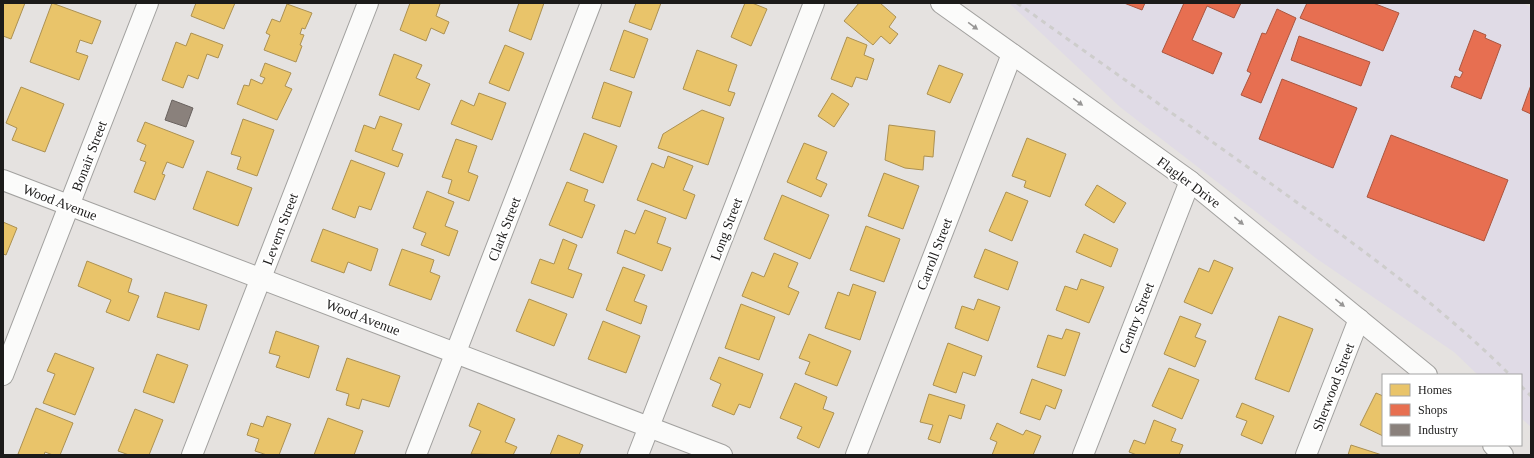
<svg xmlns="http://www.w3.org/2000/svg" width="1534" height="458" font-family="'Times New Roman',serif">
<rect width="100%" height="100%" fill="#e5e2e0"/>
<path fill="#e0dbe6" d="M1009,3H1522L1531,7V427L1521,418V375H1478L1454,352L1317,259L1120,107Z"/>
<g fill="#e9c46a" stroke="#ac9152">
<path d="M3,3H25L11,39L3,36Z"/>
<path d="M52,3L101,21L92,44L80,40L76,52L88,56L79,80L30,62Z"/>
<path d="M196,3H235L224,29L191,16Z"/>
<path d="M410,3H437L440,4L436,16L449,22L444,34L431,28L426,41L400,30Z"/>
<path d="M519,3H544L531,40L509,31Z"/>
<path d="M636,3H661L651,30L629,22Z"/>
<path d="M745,3H752L767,9L751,46L731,37Z"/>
<path d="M859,3H880L896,17L889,27L898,34L890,44L881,36L873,45L844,21Z"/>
<path d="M287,4L312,13L305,29L302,28L300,34L304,35L300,45L302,46L296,62L264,50L270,35L266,33L272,19L280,22Z"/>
<path d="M624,30L648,39L634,78L610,70Z"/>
<path d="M191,33L223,45L218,58L207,54L198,79L188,75L183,88L162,80L176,42L186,46Z"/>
<path d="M847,37L867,45L864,55L874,59L867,80L856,77L852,87L831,79Z"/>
<path d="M505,45L524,53L509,91L489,83Z"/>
<path d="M697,50L737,65L728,91L735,93L730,106L683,89Z"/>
<path d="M394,54L422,65L416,78L430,84L419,110L379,95Z"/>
<path d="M265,63L291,73L285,86L292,89L277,120L237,104L244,85L249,86L251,79L262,84L265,78L260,76Z"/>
<path d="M939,65L963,74L950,103L927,94Z"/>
<path d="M604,82L632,92L620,127L592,118Z"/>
<path d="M21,87L64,104L45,152L12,140L17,128L6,123Z"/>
<path d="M479,93L506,103L492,140L451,124L461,100L474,106Z"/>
<path d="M832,93L849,104L834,127L818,116Z"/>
<path d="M702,110L724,118L708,165L658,148L663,134Z"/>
<path d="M380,116L402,124L392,150L403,154L398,167L355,151L364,125L375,129Z"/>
<path d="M243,119L274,130L257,176L237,169L241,157L231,154Z"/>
<path d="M145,122L194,141L183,168L167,162L162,174L165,175L155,200L134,192L146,162L140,160L146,145L137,141Z"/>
<path d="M889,125L935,131L933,157L924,156L923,170L905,168L885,160Z"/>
<path d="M584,133L617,146L603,183L570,170Z"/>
<path d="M1027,138L1066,154L1050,197L1024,187L1026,181L1012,176Z"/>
<path d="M456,139L477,146L468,172L478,176L469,201L448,193L452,180L442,177Z"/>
<path d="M804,143L827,152L816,179L827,184L821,197L787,182Z"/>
<path d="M668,156L693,166L683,190L695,195L686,219L637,200L652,163L664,168Z"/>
<path d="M351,160L385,173L371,210L359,206L355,218L332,209Z"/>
<path d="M207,171L252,188L238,226L193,209Z"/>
<path d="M884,173L919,186L903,229L868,216Z"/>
<path d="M567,182L588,190L584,201L595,205L582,238L549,225Z"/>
<path d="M1097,185L1126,203L1114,223L1085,205Z"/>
<path d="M427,191L454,202L445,226L458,231L449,256L421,245L426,233L413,228Z"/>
<path d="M1006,192L1028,201L1012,241L989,231Z"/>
<path d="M782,195L829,215L810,259L764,239Z"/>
<path d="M645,210L666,218L657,243L671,248L662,271L617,253L625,230L635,234Z"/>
<path d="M3,222L17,228L6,255L3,254Z"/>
<path d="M866,226L900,239L884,282L850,270Z"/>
<path d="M323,229L378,249L371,271L348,262L344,273L311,261Z"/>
<path d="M1084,234L1118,249L1111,267L1076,252Z"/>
<path d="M563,239L577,245L568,269L582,274L573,298L531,283L540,259L554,264Z"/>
<path d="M402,249L434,260L430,272L440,276L431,300L389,285Z"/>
<path d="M985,249L1018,262L1008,290L974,277Z"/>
<path d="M774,253L798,263L788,287L799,292L789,315L742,296L752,272L764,277Z"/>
<path d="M1214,260L1233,268L1212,314L1184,302L1199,268L1209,272Z"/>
<path d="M87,261L132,279L128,292L139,296L129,321L106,312L111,300L78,286Z"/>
<path d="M623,267L645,275L634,301L647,306L641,324L606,310Z"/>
<path d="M1081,279L1104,287L1089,323L1056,310L1065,286L1077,290Z"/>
<path d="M853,284L876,292L860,340L825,328L838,292L849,296Z"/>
<path d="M165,292L207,305L199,330L157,317Z"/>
<path d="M529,299L567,314L554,346L516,331Z"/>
<path d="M978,299L1000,307L988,341L955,328L962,306L974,310Z"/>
<path d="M741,304L775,317L759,360L725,348Z"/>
<path d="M1180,316L1201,324L1195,337L1206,341L1195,367L1164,354Z"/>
<path d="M1279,316L1313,329L1289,392L1255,379Z"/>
<path d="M603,321L640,336L626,373L588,359Z"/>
<path d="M1066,329L1080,333L1065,376L1037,367L1048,335L1062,339Z"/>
<path d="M276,331L319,346L309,378L276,367L280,356L269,353Z"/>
<path d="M809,334L851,351L837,386L805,374L810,362L799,358Z"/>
<path d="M948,343L982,356L975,376L963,372L956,393L933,385Z"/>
<path d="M55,353L94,368L75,415L43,403L55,374L47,371Z"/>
<path d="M157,354L188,365L174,403L143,392Z"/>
<path d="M719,357L763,374L750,408L739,404L734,415L712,406L721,384L710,379Z"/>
<path d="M347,358L400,376L389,407L362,399L359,409L346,405L349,394L336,390Z"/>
<path d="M1169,368L1199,380L1182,419L1152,406Z"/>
<path d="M1032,379L1062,390L1055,409L1046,405L1040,420L1020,413Z"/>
<path d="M795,383L827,397L823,409L834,413L819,448L797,438L802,427L780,418Z"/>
<path d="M1376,393L1383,396V436L1360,425Z"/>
<path d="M929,394L965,405L961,419L949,415L940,443L928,439L933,425L920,422Z"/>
<path d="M478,403L515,419L505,442L517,447L513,455L471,454L481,431L469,426Z"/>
<path d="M1242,403L1274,416L1262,444L1241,435L1247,421L1236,417Z"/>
<path d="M36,408L73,423L60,455H53L45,452L44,455H21L18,454Z"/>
<path d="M135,409L163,420L149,455H129L118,451Z"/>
<path d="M267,416L291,424L279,455H267L255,451L259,439L247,435L251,423L263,427Z"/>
<path d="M328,418L363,431L354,455H314Z"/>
<path d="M1154,420L1176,429L1171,441L1183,445L1179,455H1137L1129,452L1134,440L1145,444Z"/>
<path d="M997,423L1023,435L1026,430L1041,436L1033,455H992L997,442L990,439Z"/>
<path d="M558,435L583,445L579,455H550Z"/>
<path d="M1351,445L1382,455H1348Z"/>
</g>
<g fill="#e76f51" stroke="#aa5640">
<path d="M1124,3H1145L1142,10Z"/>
<path d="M1184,3H1241L1234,18L1207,6L1192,40L1222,53L1213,74L1162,52Z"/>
<path d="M1307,3H1373L1399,13L1383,51L1300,18Z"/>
<path d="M1277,9L1296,18L1261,103L1241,95L1251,73L1247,71L1262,33L1266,34Z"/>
<path d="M1474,30L1486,35L1485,38L1501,45L1481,99L1451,87L1455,76L1460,78L1463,72L1459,70Z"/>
<path d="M1299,36L1370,62L1361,86L1291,60Z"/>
<path d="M1282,79L1357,108L1333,168L1259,139Z"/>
<path d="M1531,85V114L1522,110Z"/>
<path d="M1391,135L1508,180L1484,241L1367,197Z"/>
</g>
<path fill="#8a817c" stroke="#69625f" d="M172,100L193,108L186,127L165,120Z"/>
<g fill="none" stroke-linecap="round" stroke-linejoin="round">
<g stroke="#a2a19f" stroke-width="22">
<g id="street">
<path d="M941,3L1190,181L1427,375"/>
<path d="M3,180L722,455"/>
<path d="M3,375L148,3"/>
<path d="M1493,445L1503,455"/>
<path d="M192,455L368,3"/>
<path d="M416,455L591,3"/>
<path d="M638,455L814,3"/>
<path d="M856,455L1012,54"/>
<path d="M1083,455L1190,181"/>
<path d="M1306,455L1359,319"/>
</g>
</g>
<use href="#street" stroke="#fbfbfa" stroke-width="20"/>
<g stroke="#cecdcc" stroke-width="3" stroke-dasharray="5 5" stroke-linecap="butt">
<path d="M1017,3C1101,63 1186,123 1270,183C1353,243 1438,303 1510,375"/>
<path d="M1521,386L1531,396"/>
</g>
</g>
<defs><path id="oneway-solid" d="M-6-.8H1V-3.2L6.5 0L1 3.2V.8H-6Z"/></defs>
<g fill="#979695">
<use href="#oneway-solid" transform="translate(973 26) rotate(36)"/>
<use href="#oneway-solid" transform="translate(1078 102) rotate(36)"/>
<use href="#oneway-solid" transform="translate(1239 221) rotate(39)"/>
<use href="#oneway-solid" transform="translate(1340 303) rotate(39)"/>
</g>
<g text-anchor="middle" stroke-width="4" stroke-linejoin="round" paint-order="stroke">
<g font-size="14" fill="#1c1b1a" stroke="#fff">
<text transform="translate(89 156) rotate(-69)" y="5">Bonair Street</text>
<text transform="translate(1189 182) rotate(37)" y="5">Flagler Drive</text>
<text transform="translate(60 202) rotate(21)" y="5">Wood Avenue</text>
<text transform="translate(280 229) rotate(-69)" y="5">Levern Street</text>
<text transform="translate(504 229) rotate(-69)" y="5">Clark Street</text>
<text transform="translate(726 229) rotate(-69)" y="5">Long Street</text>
<text transform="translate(934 254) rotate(-69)" y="5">Carroll Street</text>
<text transform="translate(363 317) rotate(21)" y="5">Wood Avenue</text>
<text transform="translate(1136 318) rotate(-69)" y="5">Gentry Street</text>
<text transform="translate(1333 387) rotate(-69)" y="5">Sherwood Street</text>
</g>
</g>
<rect width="1534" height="458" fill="none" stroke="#1c1b1a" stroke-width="8"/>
<rect x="1382" y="374" width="140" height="72" fill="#ffffff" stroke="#a4a4a3"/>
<rect x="1390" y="384" width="20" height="12" fill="#e9c46a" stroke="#a4a4a3"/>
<text x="1418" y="394" font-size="12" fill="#1c1b1a">Homes</text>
<rect x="1390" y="404" width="20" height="12" fill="#e76f51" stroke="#a4a4a3"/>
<text x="1418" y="414" font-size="12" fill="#1c1b1a">Shops</text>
<rect x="1390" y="424" width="20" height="12" fill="#8a817c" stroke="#a4a4a3"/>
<text x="1418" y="434" font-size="12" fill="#1c1b1a">Industry</text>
</svg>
